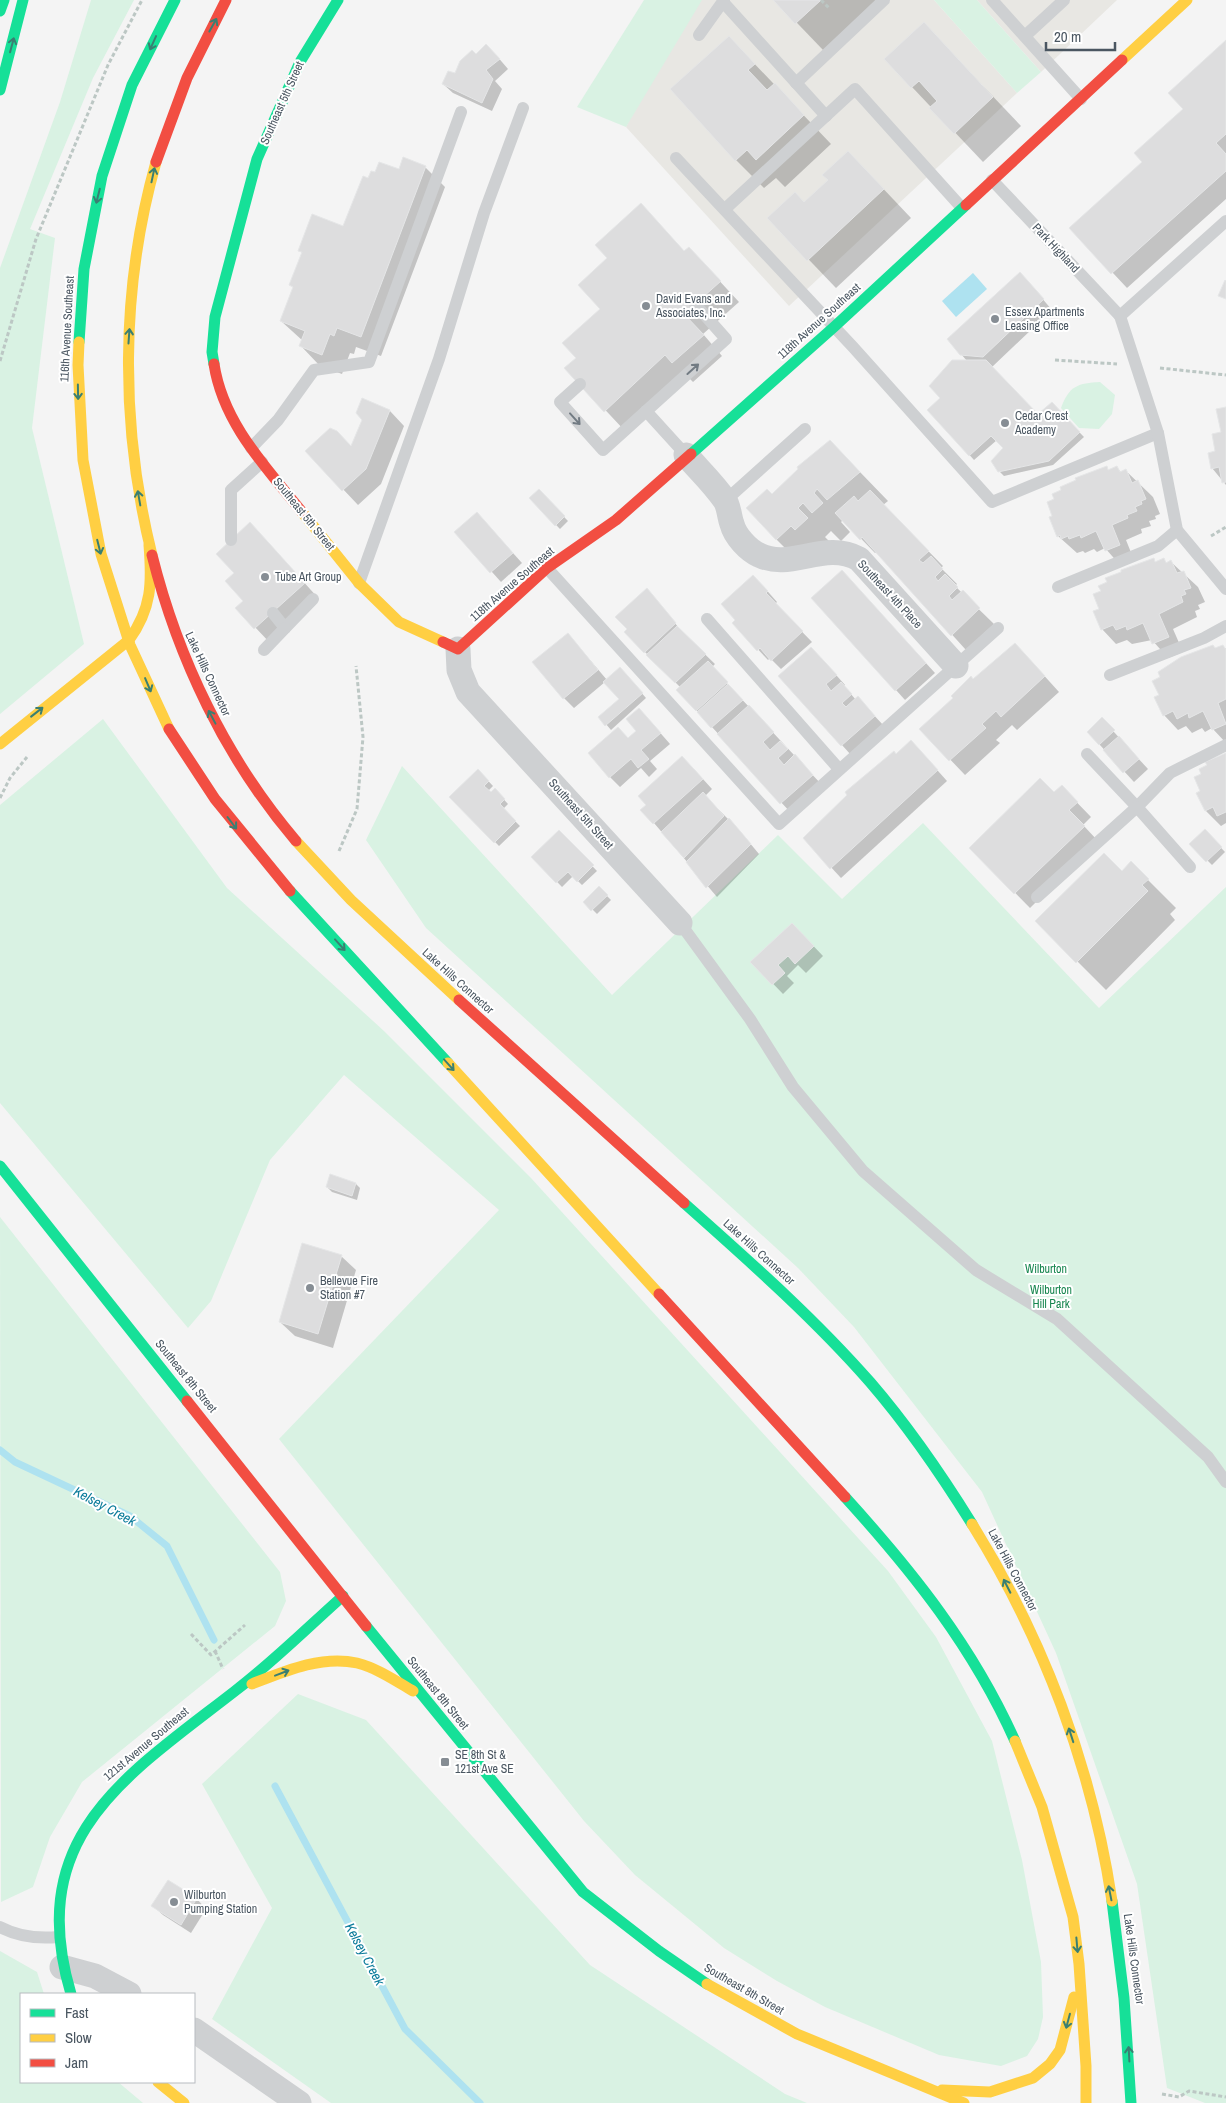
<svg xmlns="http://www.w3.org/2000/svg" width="1226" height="2103" font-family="'Archivo Narrow',sans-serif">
<rect width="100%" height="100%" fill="#f4f4f4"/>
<g fill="#e8e7e3">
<path d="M688,0H934L1017,93L789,306L626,127Z"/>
<path d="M977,0H1117L1041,72Z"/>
</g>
<g fill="#d9f2e3">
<path d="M91,0H134L93,78L30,229L55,238L32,428L84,644L0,714V268L60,102Z"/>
<path d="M644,0H702L626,127L577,107Z"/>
<path d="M934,0H977L1041,72L1017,93Z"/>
<path d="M1100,382L1115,395L1112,414L1099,429L1079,428L1061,408C1069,386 1078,383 1100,382Z"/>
<path d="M103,719L227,888L384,1031L531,1178L888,1571L936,1637L992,1741L1022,1860L1041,1962L1043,2017L1038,2039L1027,2056L1001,2066L939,2055L825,2007L777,1981L724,1948L635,1875L584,1821L279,1439L499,1210L344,1075L270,1160L211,1301L188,1328L0,1103V805Z"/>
<path d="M402,766L612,995L778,835L842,899L923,823L1099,1008L1226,887V2103H1205L1167,2088L1137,1884L1056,1653L982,1492L854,1327L798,1268L426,928L366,840Z"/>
<path d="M0,1217L280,1572L286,1601L275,1626L82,1782L50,1837L33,1887L1,1902Z"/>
<path d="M298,1694L366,1720L590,1965L785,2094L807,2103H331L212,2019L272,1908L202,1784Z"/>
<path d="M0,1951L37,1972L44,1994H21V2082H118L143,2103H0Z"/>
</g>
<path fill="#aee2f0" d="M973,273L987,289L956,317L942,301Z"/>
<g fill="#0003">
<path d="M775,0H880L824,51Z"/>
<path d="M924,24L1021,126L983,162L912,87Z"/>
<path d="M729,37L831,144L785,187L776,178L764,188L736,160Z"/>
<path d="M1226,42V199L1127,288L1071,228L1144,162L1185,109Z"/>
<path d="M496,55L508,69L495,81L502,89L492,111L453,93L443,84L455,74Z"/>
<path d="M425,167L445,187L381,356L356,347L354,354L350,353L342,374L320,366L301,346L303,341L281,321L294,288L302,253L300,251L344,228L369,180L399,171Z"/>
<path d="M876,181L911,218L836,288L769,218L805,203Z"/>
<path d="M641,205L685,252L689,248L739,302L703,334L722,356L693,382L685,374L625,431L566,368L577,358L602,309L609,258Z"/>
<path d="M1029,283L1052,310L992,367L1038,416L1052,404L1084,437L1053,465L1004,476L999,471L1005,448L997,440L974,460L929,410L942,398L967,361L961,354Z"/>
<path d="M1226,408V485L1212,468L1222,433Z"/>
<path d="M390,411L404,426L381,484L358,505L307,451L352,447Z"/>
<path d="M830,441L888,501L883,505L943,566L941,568L957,584L955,586L994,624L966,650L877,552L875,553L843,520L841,522L850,532L841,541L831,531L825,537L835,547L805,568L776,539L772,496Z"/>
<path d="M1106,468L1109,471L1117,468L1121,472L1125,470L1153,497L1160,514L1155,516L1156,519L1149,521L1151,526L1141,529L1142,533L1126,540L1134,560L1120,565L1105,548L1097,552L1094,549L1085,553L1083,551L1077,553L1058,536Z"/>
<path d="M539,491L568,521L560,529L531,499Z"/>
<path d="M486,523L522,563L501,582L456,532Z"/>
<path d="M265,539L319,599L270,643L237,608L245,601Z"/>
<path d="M1153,560L1156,563L1163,560L1167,563L1171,562L1198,587L1205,602L1198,605L1200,609L1195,611L1197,617L1173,629L1183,652L1168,658L1152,640L1132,644L1127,640L1116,644L1102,629L1103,591Z"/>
<path d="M851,581L935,673L905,700L896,690Z"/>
<path d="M763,586L777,602L775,604L812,642L781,669L770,658L768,660L733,623Z"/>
<path d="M647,590L684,634L715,664L712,667L736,693L822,785L791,813L678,690L681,688L645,652Z"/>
<path d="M568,634L607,680L624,673L646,698L611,730L600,717L621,699L605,682L574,708L564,698Z"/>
<path d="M1223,646L1226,649V743L1212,728L1205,732L1202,728L1192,733L1186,726L1178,730L1164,715L1161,696L1216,649Z"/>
<path d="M821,658L845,685L844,686L856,700L858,698L884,726L851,755L780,676Z"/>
<path d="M1030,660L1059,692L1017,730L1012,725L996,740L1000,743L965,775L921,729L973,680Z"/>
<path d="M1102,719L1148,769L1134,782L1088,732Z"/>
<path d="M649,720L670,744L650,761L657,769L649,777L641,768L620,787L610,777L628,739Z"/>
<path d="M921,752L947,781L841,878L804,838L896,755Z"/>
<path d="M1226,755V823L1221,826L1206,811L1198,794L1202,792L1203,774Z"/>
<path d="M692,767L712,789L705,796L739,830L759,854L717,897L654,823Z"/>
<path d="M478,770L493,786L488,791L491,794L495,790L508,804L503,809L520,826L499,846L451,797Z"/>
<path d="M1062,787L1091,817L1083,825L1098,841L1030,908L971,848Z"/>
<path d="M1205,831L1225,852L1212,865L1191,844Z"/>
<path d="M559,832L597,871L582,885L573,876L562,887L533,857Z"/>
<path d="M1131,863L1176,908L1170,914L1175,920L1106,990L1037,921L1122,873Z"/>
<path d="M599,888L611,900L597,914L585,902Z"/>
<path d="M802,934L823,956L806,973L798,965L787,976L794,983L783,994L752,962Z"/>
<path d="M356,1184L360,1188L357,1200L332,1192L327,1187Z"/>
<path d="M341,1256L356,1270L333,1348L295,1336L280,1322Z"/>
<path d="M168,1881L197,1899L206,1909L191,1933L163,1915L153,1906Z"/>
</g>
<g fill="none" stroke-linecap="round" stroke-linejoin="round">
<g stroke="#aee2f0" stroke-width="7">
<path d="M0,1450L15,1462L130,1516L167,1546L214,1640"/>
<path d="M275,1786L405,2029L480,2103"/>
</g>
</g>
<g fill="#ddddde" stroke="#e5e6e7">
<path d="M773,0H821L795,24Z"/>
<path d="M924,22L993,97L954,134L929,108L937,101L919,81L911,88L884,59Z"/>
<path d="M729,36L755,64L748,70L767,90L775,83L804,115L756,160L747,150L735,161L670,89Z"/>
<path d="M1226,40V134L1216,143L1226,154V171L1111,274L1069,228L1142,162L1134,153L1183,109L1168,93Z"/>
<path d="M486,44L500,59L486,70L493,79L482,103L442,84L448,71L455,73L460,61L472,50L476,54Z"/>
<path d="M848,151L884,189L807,261L767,218L795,192L804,202L828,180L822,175Z"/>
<path d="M403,157L426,166L361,337L337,328L334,336L330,334L322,355L299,346L305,331L280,321L293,287L289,285L302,252L298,251L312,214L343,226L363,176L368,178L371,171L375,172L379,162L399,169Z"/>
<path d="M641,203L684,251L689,247L721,281L684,314L704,335L672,363L665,355L604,412L564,368L576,358L562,343L600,309L578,285L607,258L595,245Z"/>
<path d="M1020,272L1044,299L983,357L960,355L947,339Z"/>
<path d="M1225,280L1226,281V299L1218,296Z"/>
<path d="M952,360H986L1038,414L1052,402L1080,432L1049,461L998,472L991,461L1003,448L991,436L969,456L927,410L940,398L929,386Z"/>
<path d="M362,398L390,410L366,469L342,491L305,451L330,428L337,431L351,446L362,420L356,413Z"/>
<path d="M1226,407V482L1222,483L1219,467L1211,469L1208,453L1215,451L1212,434L1221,432L1216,409Z"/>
<path d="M830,440L860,472L827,500L817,489L814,493L823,503L812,513L803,503L798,508L808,518L795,530L791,526L776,540L746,508L767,489L772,494L798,469L797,467Z"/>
<path d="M1107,466L1108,470L1117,466L1120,472L1126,469L1132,483L1138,480L1146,499L1141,501L1142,504L1135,507L1137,511L1127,515L1128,518L1112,525L1120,545L1105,551L1096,531L1081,538L1080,535L1069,539L1068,536L1061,539L1060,535L1057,537L1049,517L1052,516L1047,502L1054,499L1052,494L1061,490L1060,487L1076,480L1075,478Z"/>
<path d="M539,489L565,516L555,526L529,498Z"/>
<path d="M870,490L929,551L919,560L923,563L931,556L943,569L935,577L938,581L945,574L958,587L949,596L952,600L963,590L980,608L951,636L862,537L860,540L835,513L854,496L858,501Z"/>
<path d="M477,512L513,553L490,573L454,532Z"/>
<path d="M250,522L305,583L254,629L235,608L243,601L225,581L234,573L216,554Z"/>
<path d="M1154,558L1155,562L1164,558L1166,563L1171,560L1177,573L1184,571L1191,588L1184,590L1186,594L1181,596L1183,602L1159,614L1169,637L1152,644L1143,623L1127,630L1126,626L1116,630L1113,625L1101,630L1093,611L1099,609L1093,594L1101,591L1098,586L1107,582L1105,578L1121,572V570Z"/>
<path d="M842,570L926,663L895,691L811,598Z"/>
<path d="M753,575L768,591L766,593L803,631L771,661L760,648L757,651L732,623L735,620L721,604Z"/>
<path d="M647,588L676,623L644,653L624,632L627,629L615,617Z"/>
<path d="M677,626L706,654L675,683L646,655Z"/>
<path d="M568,633L598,670L563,699L532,662Z"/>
<path d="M1015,643L1045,676L1001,717L996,711L982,724L986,728L949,761L919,729L953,698L951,696L971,676L973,679Z"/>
<path d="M1213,645L1215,648L1223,645L1226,650V699L1218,703L1226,724L1212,730L1203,711L1189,718L1188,713L1177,719L1173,711L1163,716L1154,697L1159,695L1152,681L1160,677L1158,672L1181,657Z"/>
<path d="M811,647L837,675L826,684L831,691L841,682L852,694L842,703L846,707L858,696L875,716L841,746L778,676Z"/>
<path d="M708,661L728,682L696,711L676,690Z"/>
<path d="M620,667L643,693L605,726L598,717L619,699L603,682Z"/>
<path d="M728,684L743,700L711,728L697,712Z"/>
<path d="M749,705L774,732L763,742L770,750L780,741L788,749L778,758L784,765L795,754L813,775L780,804L717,734Z"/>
<path d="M639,708L661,733L641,750L649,759L638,768L631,759L609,778L588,753L618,727L628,738L636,731L626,719Z"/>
<path d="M1102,717L1115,730L1099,745L1087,732Z"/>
<path d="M1119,736L1139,759L1123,773L1103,750Z"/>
<path d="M911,740L938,770L830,869L803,838L847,795L845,792L894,751L896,754Z"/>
<path d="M1226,753V812L1217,816L1213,807L1205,811L1196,793L1200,791L1194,777L1201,774L1199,769L1207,765L1205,762Z"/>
<path d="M682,756L703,779L653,824L640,810L646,805L638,796Z"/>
<path d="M478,769L489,781L484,786L491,792L495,788L505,799L500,804L516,821L494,843L449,797Z"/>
<path d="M1040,778L1054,792L1062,785L1078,802L1069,810L1085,826L1014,894L969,848Z"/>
<path d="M703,792L724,816L684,858L661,832Z"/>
<path d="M729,818L751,844L706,888L686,862Z"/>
<path d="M1205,829L1222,847L1206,862L1189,844Z"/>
<path d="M559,830L594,865L577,882L568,872L556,883L531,857Z"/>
<path d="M1104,853L1122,871L1131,861L1149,879L1142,885L1148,891L1076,963L1035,921Z"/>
<path d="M599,886L608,895L591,911L583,902Z"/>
<path d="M792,923L814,946L795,964L788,956L778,965L785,973L772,985L750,962Z"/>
<path d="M330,1174L356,1183L352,1196L326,1187Z"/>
<path d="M302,1243L342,1255L318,1334L279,1322Z"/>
<path d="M168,1880L197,1898L181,1925L151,1906Z"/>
</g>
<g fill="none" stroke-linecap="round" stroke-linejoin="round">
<g stroke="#bcc7c4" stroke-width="3" stroke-dasharray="4 2.5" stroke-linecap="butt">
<path d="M821,0L829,8"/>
<path d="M1055,360L1117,364"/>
<path d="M0,361L36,239L108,65L142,0"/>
<path d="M1160,368L1226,375"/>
<path d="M1211,536L1226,527"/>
<path d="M0,798L10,778L27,757"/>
<path d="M339,851L357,809L363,737L356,666"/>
<path d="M191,1634L211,1655L245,1625"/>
<path d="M215,1651L223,1669"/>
<path d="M1162,2094L1179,2097L1189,2091L1226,2097"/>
</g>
<g stroke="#ced0d2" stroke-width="12">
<path d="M992,0L1081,99"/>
<path d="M723,2L826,116"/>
<path d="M699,35L724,0"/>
<path d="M1025,36L1064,0"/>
<path d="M796,83L884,0"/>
<path d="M676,158L853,347L992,502L1158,433"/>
<path d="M992,180L1120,316"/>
<path d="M725,209L855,89L962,208"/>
<path d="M1226,221L1120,316L1158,433L1177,530L1226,589"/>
<path d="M580,384L560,402L603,450L726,339L695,304"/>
<path d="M646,411L686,455"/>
<path d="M251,448L278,420L314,370L369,362L461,112"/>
<path d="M726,500L805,429"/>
<path d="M231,540V490L262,462"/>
<path d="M547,568L779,824L998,628"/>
<path d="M359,583L439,359L484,213L523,108"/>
<path d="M1058,587L1158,546L1177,530"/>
<path d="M273,613L285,628L313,599"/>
<path d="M707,619L839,769"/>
<path d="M264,650L285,628"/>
<path d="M1110,675L1204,638L1226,626"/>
<path d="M1087,754L1137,807L1170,773L1226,745"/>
<path d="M1037,897L1137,807L1190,867"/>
<path d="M680,923L750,1019L793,1087L863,1171L976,1270L1057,1319L1208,1457L1226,1482"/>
<path d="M0,1927C19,1937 37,1939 58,1937"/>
</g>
<g stroke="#ced0d2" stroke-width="25">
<path d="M686,455C699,470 713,483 724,499C729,505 729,516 732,524C735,536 748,550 759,555C791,571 824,540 859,559L956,666"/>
<path d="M458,649L459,670L468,692L680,923"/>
<path d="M62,1967L95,1976L129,1994"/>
<path d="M194,2030L299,2103"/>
</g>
<g stroke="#16e098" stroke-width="11">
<path d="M0,11L4,0"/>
<path d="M0,90L23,0"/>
<path d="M79,342L84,269L102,176L132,85L175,0"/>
<path d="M214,364L212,352L215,317L257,159L300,62L338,0"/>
<path d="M691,454L834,327L966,205"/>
<path d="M290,891L448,1063"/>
<path d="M0,1166L187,1401"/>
<path d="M684,1203C748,1260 813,1317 870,1382C908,1426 941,1474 972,1524"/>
<path d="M845,1497C913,1572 973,1647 1015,1741"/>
<path d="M366,1626L583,1892L659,1951L707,1984"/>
<path d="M1112,1901L1124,1998L1131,2103"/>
<path d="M71,1994C24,1836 126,1776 235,1691C273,1662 307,1628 343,1596"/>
</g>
<g stroke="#ffcf43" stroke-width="11">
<path d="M1122,60L1187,0"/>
<path d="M79,342L78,365L83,460L101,554L130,645L169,729"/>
<path d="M302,512L359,583L399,622L443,642"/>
<path d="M152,555C120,426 120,290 156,162"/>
<path d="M0,744L129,640C152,608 152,583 149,545"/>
<path d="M296,841L351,900L459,1000"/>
<path d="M448,1063L659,1294"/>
<path d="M972,1524C1043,1638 1092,1767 1112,1901"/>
<path d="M252,1684C285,1671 322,1655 357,1663C377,1668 396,1681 413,1691"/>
<path d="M1015,1741L1042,1807L1073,1917L1079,1964L1086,2066V2103"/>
<path d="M707,1984L797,2034L964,2103"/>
<path d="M158,2082L184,2103"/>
<path d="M942,2090L990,2092L1033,2078L1050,2064L1060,2050L1074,1997"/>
</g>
<g stroke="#f24e42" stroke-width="11">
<path d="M156,162L187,78L226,0"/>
<path d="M966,205L1122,60"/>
<path d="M214,364C223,423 265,466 302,512"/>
<path d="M152,555C178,659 226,759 296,841"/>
<path d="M443,642L458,649L547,568L616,520L691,454"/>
<path d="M169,729L215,799L290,891"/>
<path d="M459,1000L684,1203"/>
<path d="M659,1294L845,1497"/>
<path d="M187,1401L366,1626"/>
</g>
</g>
<defs><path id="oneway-shaft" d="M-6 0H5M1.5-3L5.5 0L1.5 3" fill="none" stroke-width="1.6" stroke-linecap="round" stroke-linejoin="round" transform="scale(1.25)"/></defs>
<g stroke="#3a7f72">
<use href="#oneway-shaft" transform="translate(213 25) rotate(-61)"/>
<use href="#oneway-shaft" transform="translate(153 43) rotate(114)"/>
<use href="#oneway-shaft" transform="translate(12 45) rotate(-75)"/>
<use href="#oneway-shaft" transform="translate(153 175) rotate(-78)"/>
<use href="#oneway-shaft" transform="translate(98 196) rotate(104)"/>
<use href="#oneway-shaft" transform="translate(129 336) rotate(-86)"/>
<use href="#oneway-shaft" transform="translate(78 392) rotate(89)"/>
<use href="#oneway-shaft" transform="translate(139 498) rotate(-100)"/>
<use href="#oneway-shaft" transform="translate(99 547) rotate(76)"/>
<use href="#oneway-shaft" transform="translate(148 685) rotate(67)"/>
<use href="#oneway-shaft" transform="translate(37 712) rotate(-38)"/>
<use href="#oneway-shaft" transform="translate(212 717) rotate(-118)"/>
<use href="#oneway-shaft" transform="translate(232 823) rotate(53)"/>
<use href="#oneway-shaft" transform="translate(340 945) rotate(48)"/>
<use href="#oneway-shaft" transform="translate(449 1065) rotate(48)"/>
<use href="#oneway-shaft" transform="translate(1007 1586) rotate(-117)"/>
<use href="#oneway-shaft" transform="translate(282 1673) rotate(-21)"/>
<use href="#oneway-shaft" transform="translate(1071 1735) rotate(-108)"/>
<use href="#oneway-shaft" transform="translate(1110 1893) rotate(-101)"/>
<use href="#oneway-shaft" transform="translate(1077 1945) rotate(85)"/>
<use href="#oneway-shaft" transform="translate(1068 2021) rotate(105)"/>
<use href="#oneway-shaft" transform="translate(1129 2054) rotate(-93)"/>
</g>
<g stroke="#727b83">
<use href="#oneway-shaft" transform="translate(693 369) rotate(-42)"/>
<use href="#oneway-shaft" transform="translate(575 419) rotate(48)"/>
</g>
<g fill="#868d94" stroke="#fff" stroke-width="2">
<circle cx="646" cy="306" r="5"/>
<circle cx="995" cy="319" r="5"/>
<circle cx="1005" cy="423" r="5"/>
<circle cx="265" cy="577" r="5"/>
<circle cx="310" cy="1288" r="5"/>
<rect x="440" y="1757" width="10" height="10" rx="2.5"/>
<circle cx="174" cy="1902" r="5"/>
</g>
<g text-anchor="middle" stroke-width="4" stroke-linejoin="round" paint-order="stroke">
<g font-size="12" fill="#4a5661" stroke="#fff">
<text transform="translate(282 103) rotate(-66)" y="4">Southeast 5th Street</text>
<text transform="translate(1056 248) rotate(47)" y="4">Park Highland</text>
<text transform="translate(819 321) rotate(-42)" y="4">118th Avenue Southeast</text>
<text transform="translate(67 329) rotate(-87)" y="4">116th Avenue Southeast</text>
<text transform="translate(304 514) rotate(51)" y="4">Southeast 5th Street</text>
<text transform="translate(512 584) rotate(-41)" y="4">118th Avenue Southeast</text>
<text transform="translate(890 594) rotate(47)" y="4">Southeast 4th Place</text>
<text transform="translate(208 674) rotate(65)" y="4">Lake Hills Connector</text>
<text transform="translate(581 814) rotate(48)" y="4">Southeast 5th Street</text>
<text transform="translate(458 981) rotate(42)" y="4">Lake Hills Connector</text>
<text transform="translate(759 1252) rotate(42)" y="4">Lake Hills Connector</text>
<text transform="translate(186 1376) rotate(51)" y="4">Southeast 8th Street</text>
<text transform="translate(1013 1570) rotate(62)" y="4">Lake Hills Connector</text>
<text transform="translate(438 1693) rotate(51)" y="4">Southeast 8th Street</text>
<text transform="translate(146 1744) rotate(-40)" y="4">121st Avenue Southeast</text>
<text transform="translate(1134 1959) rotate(82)" y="4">Lake Hills Connector</text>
<text transform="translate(744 1989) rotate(30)" y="4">Southeast 8th Street</text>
</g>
<g font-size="12" fill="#4a5661" stroke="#fff" text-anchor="start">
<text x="656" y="303">David Evans and<tspan x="656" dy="14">Associates, Inc.</tspan></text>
<text x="1005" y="316">Essex Apartments<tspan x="1005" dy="14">Leasing Office</tspan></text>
<text x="1015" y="420">Cedar Crest<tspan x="1015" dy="14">Academy</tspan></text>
<text x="275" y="581">Tube Art Group</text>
<text x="320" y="1285">Bellevue Fire<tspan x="320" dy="14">Station #7</tspan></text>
<text x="455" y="1759">SE 8th St &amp;<tspan x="455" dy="14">121st Ave SE</tspan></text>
<text x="184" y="1899">Wilburton<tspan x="184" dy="14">Pumping Station</tspan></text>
</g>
<g font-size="12" fill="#17864f" stroke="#fff">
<text x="1046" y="1273">Wilburton</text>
<text x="1051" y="1294">Wilburton<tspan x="1051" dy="14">Hill Park</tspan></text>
</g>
<g font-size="14" font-style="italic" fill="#0c7c9b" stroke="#fff">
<text transform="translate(105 1506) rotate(28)" y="5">Kelsey Creek</text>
<text transform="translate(365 1954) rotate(62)" y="5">Kelsey Creek</text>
</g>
</g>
<rect x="20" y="1993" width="175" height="90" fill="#ffffff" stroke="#b7bbc0"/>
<rect x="30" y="2009" width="25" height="8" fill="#16e098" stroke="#b7bbc0"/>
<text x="65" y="2018" font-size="15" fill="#4a5661">Fast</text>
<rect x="30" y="2034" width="25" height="8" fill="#ffcf43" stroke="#b7bbc0"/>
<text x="65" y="2043" font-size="15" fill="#4a5661">Slow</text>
<rect x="30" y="2059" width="25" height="8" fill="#f24e42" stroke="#b7bbc0"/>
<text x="65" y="2068" font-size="15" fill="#4a5661">Jam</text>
<path d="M1046 42v8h69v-8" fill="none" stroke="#4a5661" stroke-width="2.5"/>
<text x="1054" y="42" font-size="15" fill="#4a5661" stroke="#ffffff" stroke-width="4" paint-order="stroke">20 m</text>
</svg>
